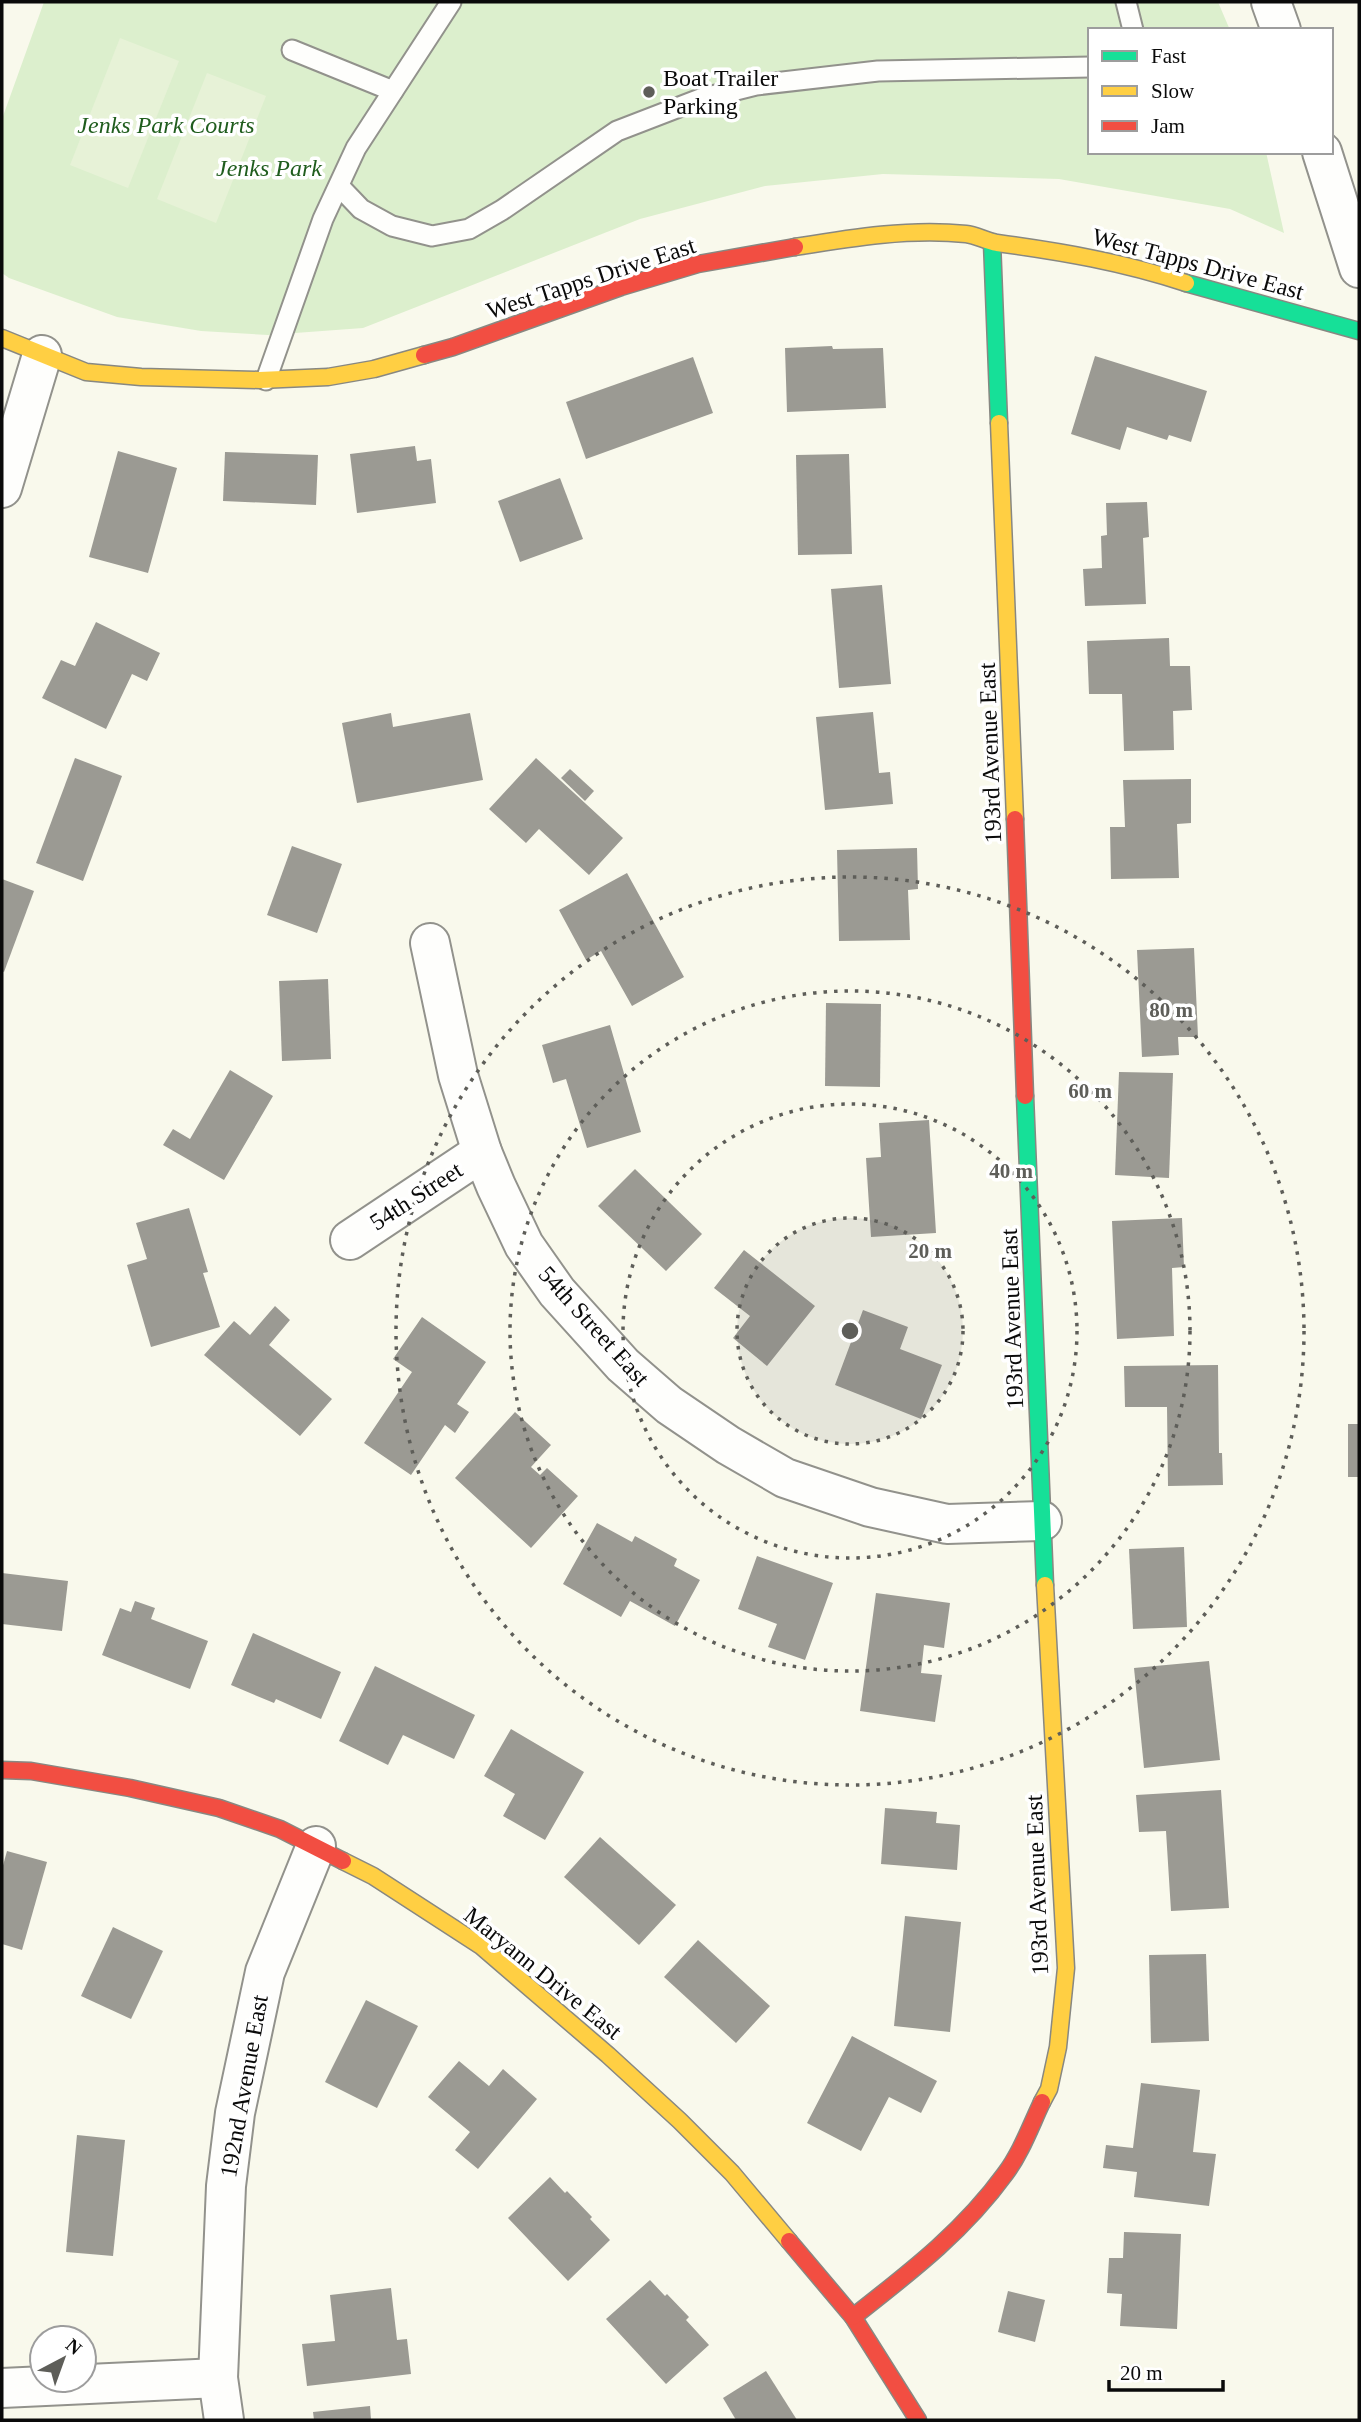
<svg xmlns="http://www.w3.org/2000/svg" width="1361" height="2422" font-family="'Times New Roman',serif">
<rect width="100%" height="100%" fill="#f9f9ec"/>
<path fill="#dcefcd" d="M44,2H1218L1230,30H1090V152H1266L1284,233L1230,209L1059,179L883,174L765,186L640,219L363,328L268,335L201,331L117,317L9,278L2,273V119Z"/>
<g fill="#e7f2d7">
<path d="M120,38L179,61L128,188L70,165Z"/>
<path d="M207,73L266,96L216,223L157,199Z"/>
</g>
<g fill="#9b9a93">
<path d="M832,346L833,349L883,348L886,408L787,412L785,348Z"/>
<path d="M1095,356L1207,391L1191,442L1169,435L1167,440L1127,427L1120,450L1071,434Z"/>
<path d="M693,357L713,413L586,459L566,402Z"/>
<path d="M415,446L417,461L431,459L436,503L357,513L350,454Z"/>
<path d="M118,451L177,468L148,573L89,557Z"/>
<path d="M225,452L318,455L316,505L223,501Z"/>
<path d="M849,454L852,554L798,555L796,455Z"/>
<path d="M560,478L583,539L520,562L498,501Z"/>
<path d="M1147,502L1149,537L1143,538L1146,604L1085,606L1083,569L1102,568L1101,536L1107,535L1106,503Z"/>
<path d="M882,585L891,684L839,688L831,589Z"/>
<path d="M96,622L160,653L147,681L132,674L106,729L42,698L61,660L75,666Z"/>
<path d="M1169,638L1170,666H1190L1192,710L1173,711L1174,750L1124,751L1122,694H1089L1087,641Z"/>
<path d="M873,712L879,773L890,772L893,804L825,810L816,717Z"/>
<path d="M391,713L393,727L470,713L483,780L357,803L342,723Z"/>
<path d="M75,758L122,776L83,881L36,863Z"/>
<path d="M536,758L623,838L589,875L539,829L526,843L489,809Z"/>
<path d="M570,769L594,791L585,801L561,778Z"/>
<path d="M1191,779V823L1177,824L1179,878L1111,879L1110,827H1125L1123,780Z"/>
<path d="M292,846L342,864L317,933L267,915Z"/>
<path d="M917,848L918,889L908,890L910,940L839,941L837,850Z"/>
<path d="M627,873L684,977L632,1006L601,951L586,960L559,910Z"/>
<path d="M2,879L34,891L4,972L2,971Z"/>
<path d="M1194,948L1198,1037H1178L1179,1055L1142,1057L1137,950Z"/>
<path d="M328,979L331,1059L282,1061L279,981Z"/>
<path d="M826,1003L881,1004L880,1087L825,1086Z"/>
<path d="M610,1025L641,1132L587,1148L566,1079L553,1083L542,1045Z"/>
<path d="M230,1070L273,1096L224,1180L163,1145L173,1129L190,1139Z"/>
<path d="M1119,1072L1173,1073L1169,1178L1115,1175Z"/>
<path d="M929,1120L936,1233L871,1237L866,1158L881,1157L879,1123Z"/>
<path d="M635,1169L702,1234L666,1271L598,1206Z"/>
<path d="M189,1208L208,1272L203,1273L220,1327L151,1347L127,1265L147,1259L136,1223Z"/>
<path d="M1182,1218L1184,1267L1172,1268L1174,1336L1117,1339L1112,1221Z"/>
<path d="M744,1250L815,1306L767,1366L733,1338L750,1316L714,1288Z"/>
<path d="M275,1306L290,1320L269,1345L332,1399L300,1436L204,1355L234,1321L250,1335Z"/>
<path d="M863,1310L908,1327L900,1349L942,1365L921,1419L835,1385Z"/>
<path d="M422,1317L486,1362L457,1404L469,1412L455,1433L445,1425L411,1475L364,1443L412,1372L393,1359Z"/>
<path d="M1218,1365L1219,1453H1222L1223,1485L1168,1486L1167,1407H1125L1124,1366Z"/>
<path d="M515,1412L551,1445L531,1467L540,1475L547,1468L578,1496L531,1548L455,1478Z"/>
<rect x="1348" y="1424" width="11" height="53"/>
<path d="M597,1523L632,1542L635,1536L677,1559L674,1566L700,1580L675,1626L630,1601L621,1617L563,1584Z"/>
<path d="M1184,1547L1187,1627L1133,1629L1129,1549Z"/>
<path d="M757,1556L833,1583L805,1660L768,1647L777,1624L738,1609Z"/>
<path d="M2,1573L68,1581L62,1631L2,1624Z"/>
<path d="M876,1593L950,1603L944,1648L924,1645L921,1673L942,1675L935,1722L860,1711Z"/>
<path d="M135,1601L155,1608L151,1619L208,1641L190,1689L102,1655L120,1608L131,1612Z"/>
<path d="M253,1633L341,1672L321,1719L276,1699L274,1703L231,1685Z"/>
<path d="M1209,1661L1220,1760L1144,1768L1134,1668Z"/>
<path d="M375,1666L475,1715L454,1759L403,1735L388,1765L339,1741Z"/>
<path d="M511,1729L584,1772L545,1840L503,1816L515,1794L484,1776Z"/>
<path d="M1221,1790L1229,1908L1171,1911L1166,1831L1139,1832L1136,1795Z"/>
<path d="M885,1808L937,1812L936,1823L960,1825L957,1870L881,1864Z"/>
<path d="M600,1837L676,1905L639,1945L564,1877Z"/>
<path d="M7,1851L47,1862L22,1950L2,1944V1869Z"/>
<path d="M905,1916L961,1922L950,2032L894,2026Z"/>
<path d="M113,1927L163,1951L131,2019L81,1996Z"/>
<path d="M698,1940L770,2006L736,2043L664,1977Z"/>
<path d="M1206,1954L1209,2041L1151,2043L1149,1955Z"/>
<path d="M366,2000L418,2026L377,2108L325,2082Z"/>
<path d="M852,2036L937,2081L921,2113L889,2097L861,2151L807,2123Z"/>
<path d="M459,2061L489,2086L503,2069L537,2099L478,2169L455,2150L470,2132L428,2097Z"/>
<path d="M1141,2083L1200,2090L1193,2152L1216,2154L1209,2206L1134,2197L1137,2172L1103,2168L1106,2145L1133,2148Z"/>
<path d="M77,2135L125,2140L113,2256L66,2252Z"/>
<path d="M550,2177L565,2193L567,2191L592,2217L590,2219L610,2240L568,2281L508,2218Z"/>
<path d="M1124,2232L1181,2234L1177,2329L1120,2326L1122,2294L1107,2293L1109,2258H1123Z"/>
<path d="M650,2280L665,2296L667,2294L689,2317L686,2320L709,2345L666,2384L606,2319Z"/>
<path d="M391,2288L397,2340L407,2339L411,2374L307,2386L302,2344L335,2341L330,2295Z"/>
<path d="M1008,2291L1045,2300L1035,2342L998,2332Z"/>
<path d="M766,2371L797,2420H736L723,2398Z"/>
<path d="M370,2406L371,2420H314L313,2412Z"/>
</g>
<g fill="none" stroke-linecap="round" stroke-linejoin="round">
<g stroke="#92928c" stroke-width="23">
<g id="lane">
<path d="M1126,2L1133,30"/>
<path d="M292,50L393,91"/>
<path d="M339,186L361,209L392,226L432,236L469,229L502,210L617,131L700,99L756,85L878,71L1090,67"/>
<path d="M266,380L323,219L356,148L451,2"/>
</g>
</g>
<g stroke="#92928c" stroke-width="42">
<g id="street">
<path d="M1271,2L1281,30"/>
<path d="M1322,152L1359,268"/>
<path d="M2,488L42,355"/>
<path d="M430,943L458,1075L482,1152L496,1186L524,1245L557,1292L623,1365L669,1405L728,1445L785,1478L870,1507L947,1524L1042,1521"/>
<path d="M350,1240L482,1152"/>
<path d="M2,2388L218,2378"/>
<path d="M224,2420L218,2378L226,2186L235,2113L265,1972L316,1846"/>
</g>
</g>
<g stroke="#888882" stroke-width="19">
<g id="fast">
<path d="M992,242L999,423"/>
<path d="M1186,283L1359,331"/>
<path d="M1025,1096L1045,1585"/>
</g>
</g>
<g stroke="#888882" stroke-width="19">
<g id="slow">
<path d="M795,247C850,238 909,228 966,234C976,235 986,241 997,243C1063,252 1122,262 1186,283"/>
<path d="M2,338L86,372L141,377L260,380L328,377L374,369L424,355"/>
<path d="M999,423L1015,819"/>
<path d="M343,1861L373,1876L481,1946L608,2055L680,2121L732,2173L789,2241"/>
<path d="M1042,2102L1049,2089L1058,2047L1066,1968L1045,1585"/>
</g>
</g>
<g stroke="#888882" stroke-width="19">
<g id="jam">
<path d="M424,355L453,347L621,287L698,264L795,247"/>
<path d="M1015,819L1025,1096"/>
<path d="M2,1770L31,1771L130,1788L219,1808L280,1829L343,1861"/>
<path d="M789,2241L853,2317L918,2420"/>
<path d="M853,2317C909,2273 963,2232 1005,2174C1021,2153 1031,2125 1042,2102"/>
</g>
</g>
<use href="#lane" stroke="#fefefc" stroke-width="19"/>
<use href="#street" stroke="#fefefc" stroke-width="38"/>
<use href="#fast" stroke="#16e098" stroke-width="16"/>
<use href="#slow" stroke="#ffcf43" stroke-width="16"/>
<use href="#jam" stroke="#f24e42" stroke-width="16"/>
</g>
<circle cx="850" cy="1331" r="113" fill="#5e5e59" fill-opacity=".12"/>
<g fill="none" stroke="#5e5e59" stroke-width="3.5" stroke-dasharray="3.5 7">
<circle cx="850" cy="1331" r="113"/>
<circle cx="850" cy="1331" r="227"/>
<circle cx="850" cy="1331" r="340"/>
<circle cx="850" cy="1331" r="454"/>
</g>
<circle fill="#5e5e59" stroke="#fff" stroke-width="2.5" cx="649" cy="92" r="7"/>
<g text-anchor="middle" stroke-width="7" stroke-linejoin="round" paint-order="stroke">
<g font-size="24" fill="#0a0a0a" stroke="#fff" text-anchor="start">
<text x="663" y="86">Boat Trailer<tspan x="663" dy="28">Parking</tspan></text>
</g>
<g font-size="24" font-style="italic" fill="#205d1e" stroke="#fff">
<text x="166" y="133">Jenks Park Courts</text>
<text x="269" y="176">Jenks Park</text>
</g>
<g font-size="24" fill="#0a0a0a" stroke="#fff">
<text transform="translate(1198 264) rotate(15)" y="8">West Tapps Drive East</text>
<text transform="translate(591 278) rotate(-18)" y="8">West Tapps Drive East</text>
<text transform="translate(990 753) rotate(-92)" y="8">193rd Avenue East</text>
<text transform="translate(416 1196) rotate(-33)" y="8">54th Street</text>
<text transform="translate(1012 1319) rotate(-92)" y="8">193rd Avenue East</text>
<text transform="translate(594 1326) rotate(48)" y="8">54th Street East</text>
<text transform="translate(1037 1885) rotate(-92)" y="8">193rd Avenue East</text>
<text transform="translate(543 1973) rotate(39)" y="8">Maryann Drive East</text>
<text transform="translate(244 2086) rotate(-80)" y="8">192nd Avenue East</text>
</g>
</g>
<circle cx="850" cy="1331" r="10" fill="#5e5e59" stroke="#fff" stroke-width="3.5"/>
<g font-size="21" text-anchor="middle" font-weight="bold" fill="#5e5e59" stroke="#fff" stroke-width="7" stroke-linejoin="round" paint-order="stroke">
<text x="1171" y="1017">80 m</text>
<text x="1090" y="1098">60 m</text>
<text x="1011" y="1178">40 m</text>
<text x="930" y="1258">20 m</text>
</g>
<rect width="1361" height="2422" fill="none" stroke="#0a0a0a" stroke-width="7"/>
<rect x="1088" y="28" width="245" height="126" fill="#ffffff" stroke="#9d9d9d" stroke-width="2"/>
<rect x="1102" y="51" width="35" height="10" fill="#16e098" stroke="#9d9d9d" stroke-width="2"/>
<text x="1151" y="63" font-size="21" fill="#0a0a0a">Fast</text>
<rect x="1102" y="86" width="35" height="10" fill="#ffcf43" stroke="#9d9d9d" stroke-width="2"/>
<text x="1151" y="98" font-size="21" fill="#0a0a0a">Slow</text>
<rect x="1102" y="121" width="35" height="10" fill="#f24e42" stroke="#9d9d9d" stroke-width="2"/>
<text x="1151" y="133" font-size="21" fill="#0a0a0a">Jam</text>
<g transform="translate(63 2359) rotate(41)"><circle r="33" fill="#ffffff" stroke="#9d9d9d" stroke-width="2"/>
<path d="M0-5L12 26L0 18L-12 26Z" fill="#5e5e59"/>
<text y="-10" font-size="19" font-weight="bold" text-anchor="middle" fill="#0a0a0a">N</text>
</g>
<path d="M1109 2380v10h114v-10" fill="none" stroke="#0a0a0a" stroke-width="3.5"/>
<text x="1120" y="2380" font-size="21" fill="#0a0a0a" stroke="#ffffff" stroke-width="5" paint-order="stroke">20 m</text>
</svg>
